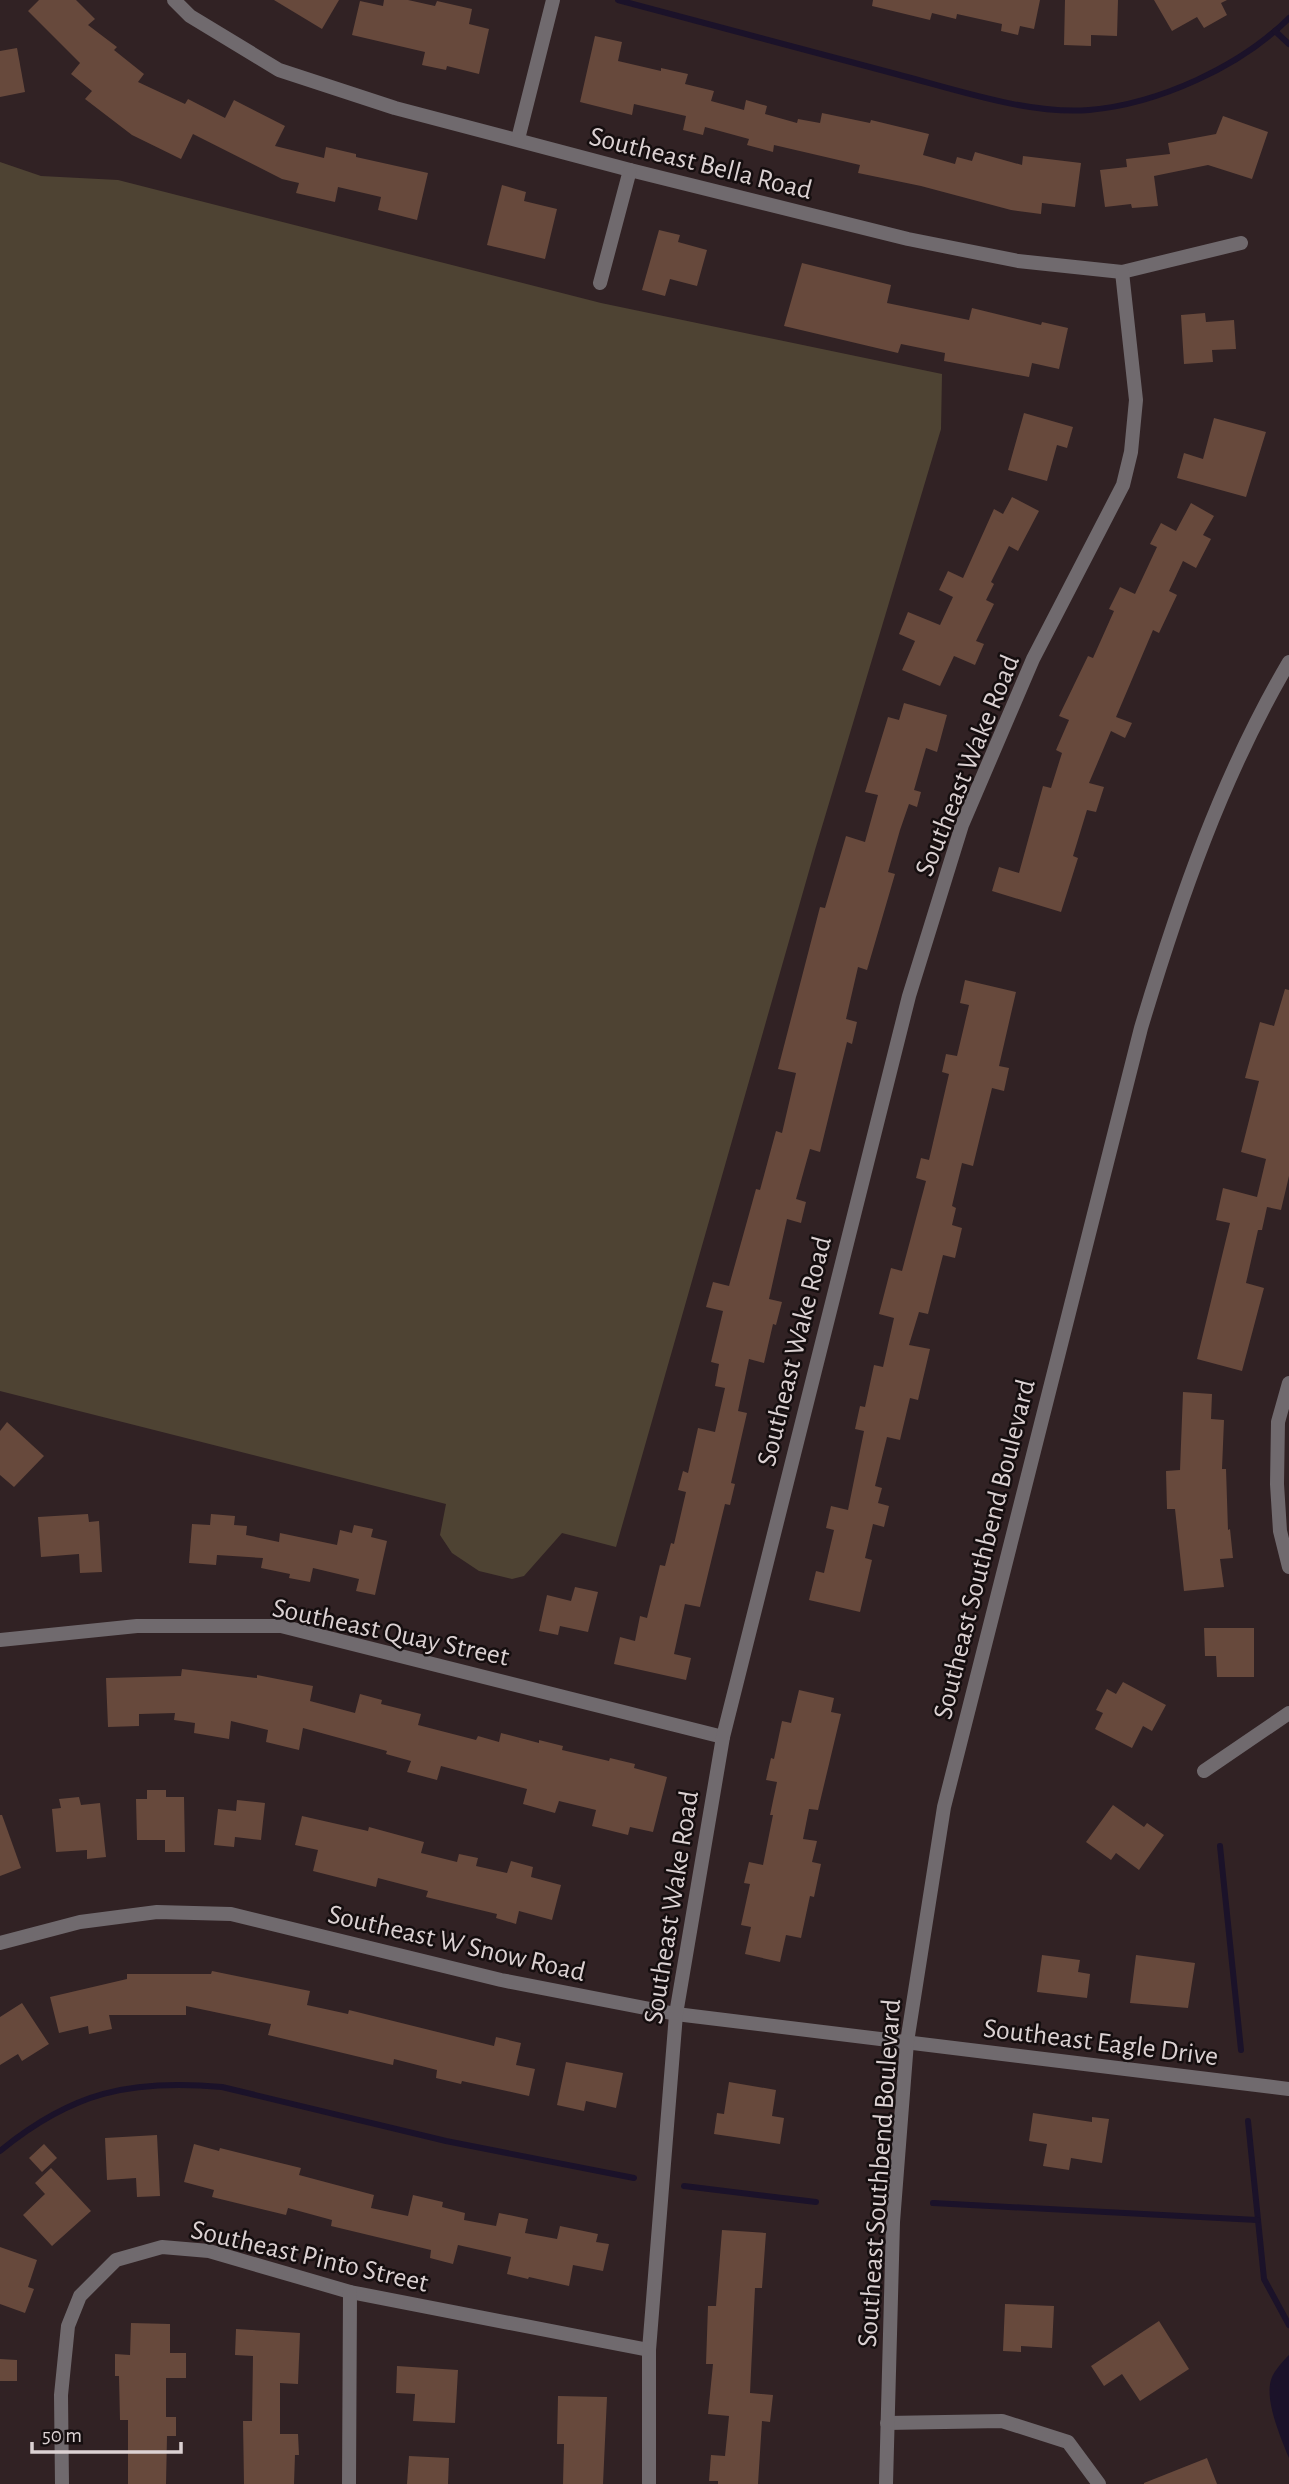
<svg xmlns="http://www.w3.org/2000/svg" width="1289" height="2484" font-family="'Alegreya Sans',sans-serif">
<rect width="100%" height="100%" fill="#312224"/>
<path fill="#4e4333" d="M0,162L41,176L118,180L601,303L942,374L941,429L815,850L616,1547L562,1533L524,1576L512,1579L479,1571L452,1553L440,1535L446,1504L0,1391Z"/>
<path fill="#1b1229" d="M1289,2355V2458C1281,2438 1263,2398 1272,2377C1275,2370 1284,2360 1289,2355Z"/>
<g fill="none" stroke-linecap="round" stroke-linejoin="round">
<g stroke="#1b1229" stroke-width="6">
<path d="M618,0C711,25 804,49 896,74C954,89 1029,115 1089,110C1158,104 1240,67 1289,18"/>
<path d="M1275,31L1289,44"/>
<path d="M1220,1846L1241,2050"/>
<path d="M1248,2121L1264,2279L1289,2325"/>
<path d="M0,2151C72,2092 130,2079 222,2087L446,2141L634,2178"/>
<path d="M684,2186L816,2202"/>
<path d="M933,2203L1257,2220"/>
</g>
</g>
<g fill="#67493c">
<path d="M39,0H76L95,19L88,25L117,47L114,50L144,74L138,82L185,104L188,99L225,118L234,100L285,126L275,146L324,158L326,147L356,154V157L428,173L417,220L378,210L381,197L338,187L335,202L296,193L299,183L282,179L193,134L181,159L132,135L85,99L92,91L71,74L80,63L28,11Z"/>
<path d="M274,0H339L322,29Z"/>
<path d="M384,0H408L435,6L437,1L472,9L469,24L489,29L479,74L447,66L446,70L422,65L425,52L352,35L360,1L383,6Z"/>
<path d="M873,0H1040L1034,29L1020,26L1018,35L1001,31L1002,24L957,14L956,19L932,13L930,20L872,6Z"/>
<path d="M1065,0H1118L1117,36L1091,35V46L1064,45Z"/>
<path d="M1154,0H1227L1221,3L1227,15L1204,28L1197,17L1172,31Z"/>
<path d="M595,36L622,42L618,61L661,71V68L688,74L685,84L714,91L711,101L744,110L746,100L767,106L765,114L797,123L798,119L820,123L822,113L870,123L871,120L929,134L923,155L955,164L957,157L972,161L975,152L1022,165L1023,156L1081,163L1075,207L1042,203L1041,214L1011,210L921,186L858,173L860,165L774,145L773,152L747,145L749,139L705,127L703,135L683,130L686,116L634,104L632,115L580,102Z"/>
<path d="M17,48L25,92L0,97V51Z"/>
<path d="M1223,116L1268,132L1252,179L1208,165L1154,176L1158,206L1132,208L1131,204L1105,207L1100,170L1127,167L1126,159L1170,154L1168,143L1216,134Z"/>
<path d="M502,185L526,192L524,201L557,209L545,259L487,245Z"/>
<path d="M659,230L680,235L678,242L707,250L697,286L670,279L665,296L642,290Z"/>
<path d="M802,263L891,285L887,303L969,320L972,308L1041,325L1042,322L1068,328L1059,369L1032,363L1029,377L944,361L945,353L901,344L898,353L784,326Z"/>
<path d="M1205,313L1206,322L1234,320L1236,349L1212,350L1213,362L1184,364L1181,315Z"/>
<path d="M1024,413L1073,427L1067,448L1057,445L1047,481L1008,470Z"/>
<path d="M1214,418L1266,432L1246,497L1177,478L1184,453L1203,459Z"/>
<path d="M1012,497L1039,511L1018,551L1009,546L991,582L994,584L986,600L994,604L976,641L984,644L975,665L954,656L940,686L902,670L915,641L899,634L908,612L940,625L953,597L939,590L948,571L963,578L994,509L1003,514Z"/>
<path d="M1191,503L1214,516L1203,535L1211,539L1196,568L1183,561L1169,591L1177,595L1159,633L1153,630L1116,717L1132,723L1125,738L1111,731L1089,783L1104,787L1096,812L1087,810L1073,856L1078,858L1061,912L992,891L999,867L1019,873L1043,786L1051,788L1062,753L1056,750L1069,720L1059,716L1088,656L1093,658L1114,611L1109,609L1120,587L1135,594L1157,547L1150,544L1161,523L1176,531Z"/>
<path d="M904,703L947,715L937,752L926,748L914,790L921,792L917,807L909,804L900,830L888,872L895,874L867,970L858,967L846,1019L857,1022L852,1044L847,1042L820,1152L810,1149L796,1199L806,1202L801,1223L787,1219L769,1299L782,1302L776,1325L773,1324L764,1363L749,1359L738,1411L747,1413L731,1483L735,1484L730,1505L725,1504L700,1607L685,1604L674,1654L691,1658L686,1680L614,1664L620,1637L635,1641L640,1616L647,1618L660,1565L665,1566L671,1543L674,1544L686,1492L678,1490L683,1471L688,1473L698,1428L715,1432L725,1388L715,1386L719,1364L711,1362L723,1311L706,1307L713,1282L729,1286L756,1189L760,1190L776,1131L782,1133L796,1073L778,1069L820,907L825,908L846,836L865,842L878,795L865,792L888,717L899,720Z"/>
<path d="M965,980L1016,992L999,1066L1009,1068L1004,1091L992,1088L973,1166L962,1163L952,1206L956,1208L952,1225L962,1228L955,1258L943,1255L928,1314L919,1312L909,1345L930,1349L918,1400L910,1398L900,1440L887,1437L875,1486L882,1488L878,1503L889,1506L884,1527L873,1524L865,1558L872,1560L860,1612L809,1600L816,1571L824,1573L834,1530L826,1528L831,1506L848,1510L864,1431L855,1429L860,1406L865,1407L874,1365L883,1367L894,1318L879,1314L891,1268L902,1271L926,1181L916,1178L921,1158L929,1160L949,1074L942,1072L946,1054L957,1056L969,1005L960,1003Z"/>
<path d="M1285,989L1289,990V1176L1281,1210L1267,1207L1262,1230H1258L1246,1283L1264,1288L1242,1371L1197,1359L1230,1223L1216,1220L1223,1188L1257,1197L1266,1159L1241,1152L1259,1081L1245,1078L1260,1022L1274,1026Z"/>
<path d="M1183,1392L1212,1394L1211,1419L1224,1420L1222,1469H1226L1228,1530L1230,1529L1233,1558L1220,1559L1224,1587L1184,1591L1175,1509H1167L1166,1471L1180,1470Z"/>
<path d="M7,1422L44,1456L14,1487L0,1475V1431Z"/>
<path d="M88,1514L89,1522L99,1521L102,1572L80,1573L79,1554L41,1557L38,1517Z"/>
<path d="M211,1514L235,1516L234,1525L247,1526L246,1535L279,1542L280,1533L337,1545L340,1530L352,1533L354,1525L373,1529L371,1537L387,1541L375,1595L356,1591L359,1579L313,1568L310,1582L289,1578L290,1574L261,1568L263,1558L217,1555L216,1565L189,1563L192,1524L210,1525Z"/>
<path d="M575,1587L598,1592L588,1632L560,1626L558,1635L539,1631L547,1595L571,1601Z"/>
<path d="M1204,1628H1254V1677H1217L1216,1656H1205Z"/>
<path d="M182,1669L257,1678V1675L313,1686L310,1701L355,1713L360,1694L382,1700L381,1704L421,1714L418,1725L476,1740L478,1736L499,1742L501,1733L539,1743V1740L563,1746L562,1750L609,1761L610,1758L635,1764L634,1768L667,1777L653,1832L630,1827L628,1835L592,1826L596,1810L559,1801L555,1813L523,1804L527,1789L441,1766L437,1780L407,1772L411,1761L386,1754L387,1751L303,1728L299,1750L266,1742L268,1730L231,1721L229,1739L194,1733L195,1723L174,1720L175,1713L139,1714V1726L108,1727L106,1678L181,1676Z"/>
<path d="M1123,1682L1166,1705L1152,1731L1143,1726L1132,1748L1095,1729L1103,1713L1096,1710L1107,1689L1116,1694Z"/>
<path d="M799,1690L834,1698L831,1712L841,1714L818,1810L809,1809L803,1839L817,1841L812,1862L821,1864L814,1897L810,1896L801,1938L786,1935L780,1962L745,1954L751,1927L741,1925L750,1884L744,1883L749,1862L763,1865L773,1815H770L777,1782L766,1780L771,1758L774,1759L782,1721L791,1723Z"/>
<path d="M147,1790H166V1797H184L185,1852H165V1840H137L136,1799H147Z"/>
<path d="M79,1797L81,1805L100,1803L106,1857L87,1859V1850L56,1852L52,1809L61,1808L59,1799Z"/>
<path d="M237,1800L265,1803L261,1840L235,1837L234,1847L214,1845L218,1809L236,1811Z"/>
<path d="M1113,1805L1144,1827L1147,1823L1164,1835L1139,1870L1116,1853L1111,1860L1086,1842Z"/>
<path d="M0,1815H2L21,1868L0,1876Z"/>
<path d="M302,1816L368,1831L369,1827L424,1842L421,1853L457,1862L459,1854L478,1858L476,1866L507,1873L511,1861L533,1867L531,1877L561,1885L552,1920L519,1911L516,1924L496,1918L497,1914L426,1897L428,1891L378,1878L376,1887L313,1871L318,1850L295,1845Z"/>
<path d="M1042,1955L1080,1960L1078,1972L1090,1974L1087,1998L1037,1992Z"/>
<path d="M1136,1955L1195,1963L1188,2008L1130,2003Z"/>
<path d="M212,1971L310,1991L307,2005L348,2014L349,2010L494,2046L496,2037L521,2043L516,2065L535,2069L529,2096L462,2081L461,2084L436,2078L437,2070L394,2059L393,2065L268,2035L271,2024L186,2006V2015H109L112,2029L89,2034L88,2026L59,2033L50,1997L127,1979V1974H211Z"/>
<path d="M22,2003L49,2044L22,2061L18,2054L0,2065V2017Z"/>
<path d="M566,2062L623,2073L616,2108L586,2101L584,2111L557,2105Z"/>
<path d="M729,2082L776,2090L772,2116L784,2118L780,2144L714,2134L717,2113L724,2114Z"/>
<path d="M1033,2113L1092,2122V2117L1109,2119L1102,2163L1071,2158L1069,2170L1043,2166L1047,2144L1029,2141Z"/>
<path d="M157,2135L160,2196L137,2197L136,2178L107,2180L105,2138Z"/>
<path d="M44,2144L57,2158L42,2172L29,2158Z"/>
<path d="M194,2144L219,2151L220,2148L301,2168L299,2175L374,2195L371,2208L408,2216L413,2195L443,2202L442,2207L465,2213L464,2220L496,2226L499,2213L528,2219L525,2233L557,2239L560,2226L598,2234L596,2242L609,2244L603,2271L573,2265L569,2286L529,2277L528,2279L507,2274L511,2257L458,2245L453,2264L430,2258L431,2250L331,2226L332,2220L288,2208L286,2215L212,2197L214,2190L184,2182Z"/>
<path d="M51,2168L91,2211L52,2246L23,2215L45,2194L35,2183Z"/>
<path d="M722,2230L766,2233L762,2288H755L750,2393L773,2395L770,2422L762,2421L758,2484H718V2481H709L711,2455L725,2456L729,2416L708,2414L713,2364H706L708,2306H716Z"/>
<path d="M0,2247L37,2260L28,2287L34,2289L25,2313L0,2304Z"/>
<path d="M1005,2304L1054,2306L1052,2348L1021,2346V2352L1003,2351Z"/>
<path d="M1159,2321L1189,2369L1140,2401L1122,2374L1104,2386L1091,2366Z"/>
<path d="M131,2323L170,2324V2353H186V2378H166V2417H176V2436H167L166,2484H128V2420H120L119,2376H115V2354L130,2355Z"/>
<path d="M236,2329L300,2333L298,2384L280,2383V2434H298L299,2455H295L294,2484H244L243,2421H252L253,2356L235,2355Z"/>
<path d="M0,2359L17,2360V2381H0Z"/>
<path d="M397,2366L458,2370L455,2423L413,2421L415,2394L396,2393Z"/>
<path d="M558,2396L607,2397L603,2484H563L564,2444H557Z"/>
<path d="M409,2456L449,2458L448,2484H407Z"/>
<path d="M1207,2458L1217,2484H1144V2483Z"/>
</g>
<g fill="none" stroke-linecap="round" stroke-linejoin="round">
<g stroke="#706a6e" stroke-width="14">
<path d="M174,0L190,16L279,70L395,108L630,170L908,239L1018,261L1122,272L1241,243"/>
<path d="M518,139L553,0"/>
<path d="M600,283L630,170"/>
<path d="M1289,1383L1278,1422L1277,1484L1280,1531L1289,1567"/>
<path d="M0,1640L137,1626H281L723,1737"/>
<path d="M1204,1771L1289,1713"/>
<path d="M0,1943L80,1922L157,1912L231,1914L501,1980L676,2014L1289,2089"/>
<path d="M887,2423L1002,2421L1068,2442L1099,2484"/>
<path d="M62,2484L61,2395L68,2326L80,2296L116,2260L162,2247L209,2251L350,2292L649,2350"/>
<path d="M349,2484L350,2292"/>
<path d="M649,2484V2350L676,2014L723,1737L909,996L962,825L1033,659L1123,485L1131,452L1136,400L1122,272"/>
</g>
<path stroke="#706a6e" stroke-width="14" d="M886,2484L893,2222L907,2042L944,1807L1141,1028C1179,901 1222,776 1289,662"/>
</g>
<g text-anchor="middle" stroke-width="5" stroke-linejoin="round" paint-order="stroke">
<g font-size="28" fill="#dbd1d2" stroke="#150e0f">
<text transform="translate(701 162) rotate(14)" y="10">Southeast Bella Road</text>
<text transform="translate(966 765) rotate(-68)" y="10">Southeast Wake Road</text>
<text transform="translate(793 1351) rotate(-76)" y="10">Southeast Wake Road</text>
<text transform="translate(983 1549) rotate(-76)" y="10">Southeast Southbend Boulevard</text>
<text transform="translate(391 1631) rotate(12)" y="10">Southeast Quay Street</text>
<text transform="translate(670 1907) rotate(-81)" y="10">Southeast Wake Road</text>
<text transform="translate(457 1942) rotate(13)" y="10">Southeast W Snow Road</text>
<text transform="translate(1101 2041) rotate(7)" y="10">Southeast Eagle Drive</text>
<text transform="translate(878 2173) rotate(-86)" y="10">Southeast Southbend Boulevard</text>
<text transform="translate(310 2255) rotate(13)" y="10">Southeast Pinto Street</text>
</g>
</g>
<path d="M32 2442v10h149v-10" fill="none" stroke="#dbd1d2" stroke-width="3.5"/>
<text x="42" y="2442" font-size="21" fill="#dbd1d2" stroke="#150e0f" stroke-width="5" paint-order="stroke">50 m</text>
</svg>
